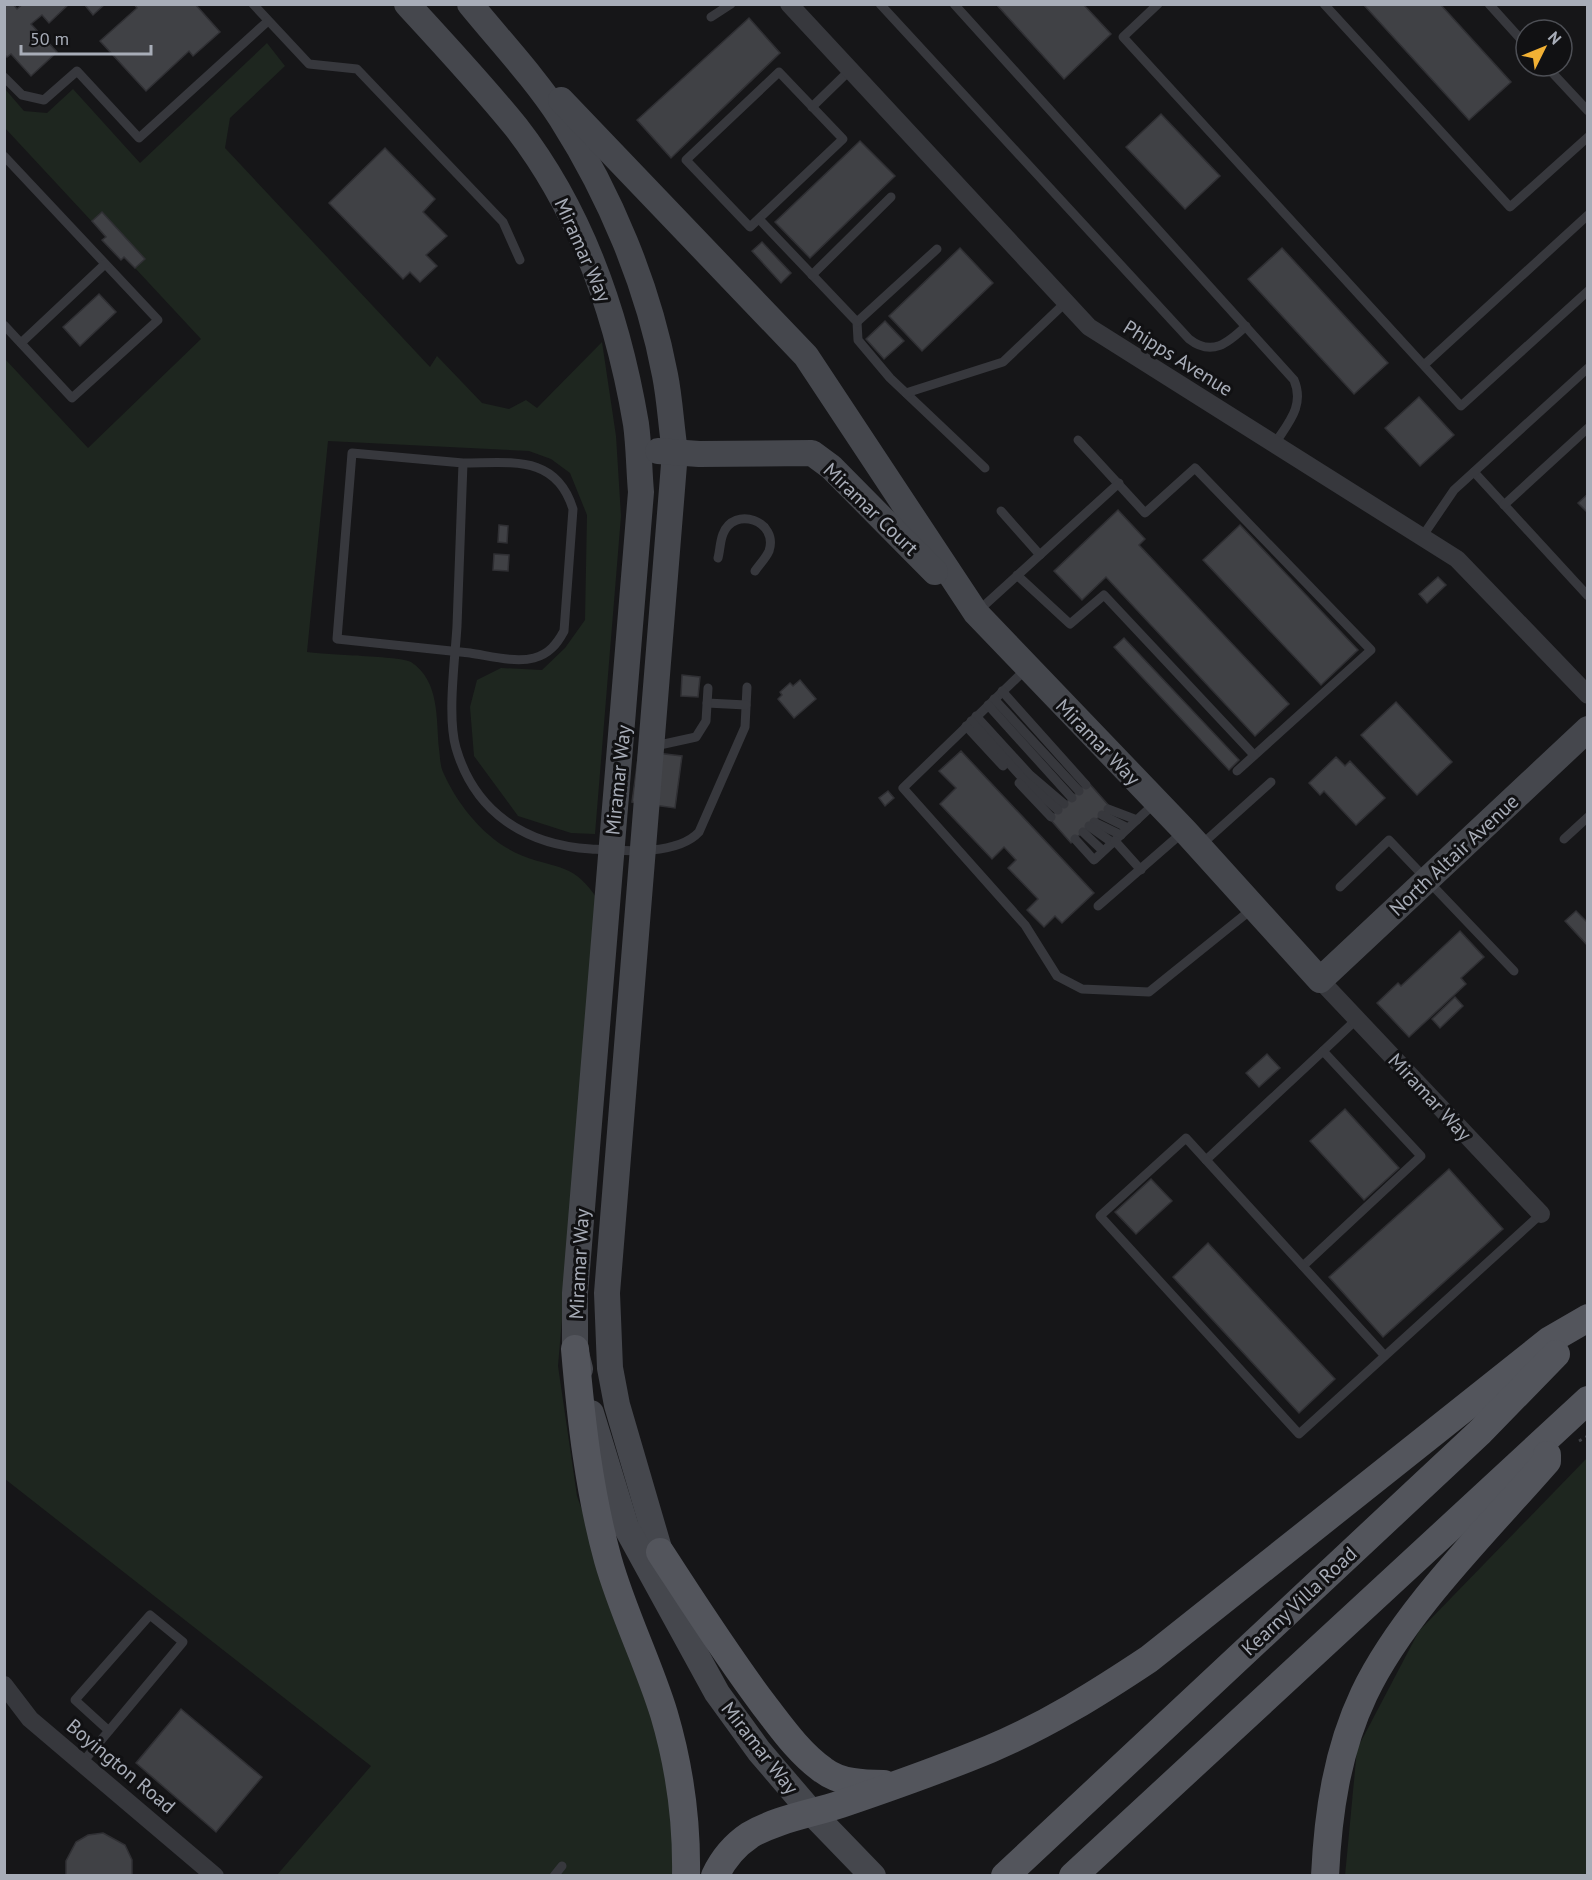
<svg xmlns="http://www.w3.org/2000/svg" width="1592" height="1880" font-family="'PT Sans',sans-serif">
<rect width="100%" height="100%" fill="#161618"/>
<g fill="#1e261f">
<path d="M267,43L285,66L230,118L225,148L430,367L437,356L482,403L509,409L526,400L537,408L602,342L616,436L621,516L595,834L571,833L518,816L474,756L470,707L477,680L501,668L542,670L565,648L585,620L587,515L570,473L551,459L529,451L328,441L307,652C325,655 401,656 411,662C440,681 436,719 439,749C440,756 440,765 443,772C458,806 487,842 523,856C560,870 574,863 598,900L558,1366L577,1496L657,1724L679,1831L673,1875H277L371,1766L5,1479V359L88,448L201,339L5,128V89L24,111L47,113L73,89L140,163Z"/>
<path d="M1587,1458V1875L1345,1876L1357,1749L1419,1631Z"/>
</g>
<g fill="#404145" stroke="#303034" stroke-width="1.5">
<path d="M4,4H13L17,9L23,4H69L49,23L42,15L31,24L57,52L31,76L11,54L7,57L4,54Z"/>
<path d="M84,4H105L93,15Z"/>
<path d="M134,4H195L220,32L193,56L189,51L146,91L100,41L137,8Z"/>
<path d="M996,4H1083L1111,34L1064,79Z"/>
<path d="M1363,4H1440L1511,82L1469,120Z"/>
<path d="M749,18L780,53L671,158L637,120Z"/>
<path d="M1161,114L1220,176L1185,209L1126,147Z"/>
<path d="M860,141L895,176L810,258L775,222Z"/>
<path d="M385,148L435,199L423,212L447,236L426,255L437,266L420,282L410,272L403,279L329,203Z"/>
<path d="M102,212L145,259L135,268L124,257L121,260L102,240L106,237L92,221Z"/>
<path d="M762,242L791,273L781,283L752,251Z"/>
<path d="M960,248L993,283L922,351L889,316Z"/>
<path d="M1282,248L1388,363L1354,394L1248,279Z"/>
<path d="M99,294L116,312L80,346L63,327Z"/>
<path d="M885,321L904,341L884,359L866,339Z"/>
<path d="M1419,397L1454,435L1420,466L1385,428Z"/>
<path d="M1588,494V513L1578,503Z"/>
<path d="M1118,510L1145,539L1139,545L1289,704L1255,736L1106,577L1082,600L1054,571Z"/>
<path d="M499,525L508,526L507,543L498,542Z"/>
<path d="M1240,525L1358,650L1321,685L1203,560Z"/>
<path d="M494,554L509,555L508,571L493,570Z"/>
<path d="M1438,577L1446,585L1427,603L1419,594Z"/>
<path d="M1124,638L1239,760L1229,770L1114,647Z"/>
<path d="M682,675L700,677L698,697L681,696Z"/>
<path d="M800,680L816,699L794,718L778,699L782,695L780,692L790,683L793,686Z"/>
<path d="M1396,702L1452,762L1417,795L1361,735Z"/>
<path d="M639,751L682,756L675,808L632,802Z"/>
<path d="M961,751L1094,893L1062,923L1055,916L1044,927L1027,910L1038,899L1008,868L1016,860L1004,847L992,859L940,804L956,788L939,771Z"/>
<path d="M1336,757L1345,766L1350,761L1385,798L1356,825L1324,791L1320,795L1309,783Z"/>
<path d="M1088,782L1110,807L1071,843L1049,818Z"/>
<path d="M888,791L894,798L885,806L879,798Z"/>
<path d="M1576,911L1588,923V946L1565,921Z"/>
<path d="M1460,931L1484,957L1461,978L1466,984L1409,1037L1377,1003L1398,983L1401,986Z"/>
<path d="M1455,997L1463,1006L1440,1028L1432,1019Z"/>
<path d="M1267,1054L1280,1068L1259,1087L1246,1073Z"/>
<path d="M1345,1109L1399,1168L1364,1200L1310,1141Z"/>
<path d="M1449,1169L1503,1229L1383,1337L1329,1277Z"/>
<path d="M1151,1179L1172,1201L1136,1234L1115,1212Z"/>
<path d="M1208,1243L1335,1379L1299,1413L1173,1277Z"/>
<path d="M181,1709L262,1777L216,1832L136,1763Z"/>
<path d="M103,1833L125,1845L132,1860V1876H66V1861L76,1842L88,1835Z"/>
</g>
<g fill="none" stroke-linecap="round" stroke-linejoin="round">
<path stroke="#3d3f44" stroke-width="3" stroke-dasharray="3 4.5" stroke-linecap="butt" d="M1579,1441L1588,1436"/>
<g stroke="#37383d" stroke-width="9">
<path d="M253,4L309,64L357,69L503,222L520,260"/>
<path d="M880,4L1189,339C1212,357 1228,343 1246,326"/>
<path d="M954,4L1294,380C1305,406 1288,423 1274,445"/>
<path d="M1158,4L1123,37L1461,406L1588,291"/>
<path d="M1324,4L1510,207L1588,137"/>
<path d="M1489,4L1526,45"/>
<path d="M711,17L731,4"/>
<path d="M1546,66L1588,111"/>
<path d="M779,72L843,139L750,227L686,160Z"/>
<path d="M4,77L22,95L44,100L77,71L139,138L268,21"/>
<path d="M812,107L850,70"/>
<path d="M4,156L158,320L72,398L4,325"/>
<path d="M759,219L857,322L858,340L890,378L985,468"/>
<path d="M812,275L891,197"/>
<path d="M857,322L937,249"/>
<path d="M21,343L105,264"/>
<path d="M1424,365L1588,215"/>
<path d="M906,393L1003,362L1066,302"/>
<path d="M1078,440L1145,513L1195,468L1371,650L1237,771"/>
<path d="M463,463C511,463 556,454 573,509L564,631C557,644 549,654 534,658C515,663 490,656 470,653C426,648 381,644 337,639L352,453L463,463C461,517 459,571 457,626C455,660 447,717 456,748C475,813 526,845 591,849C622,851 677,856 699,832L745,727L747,687"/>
<path d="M1474,472L1588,596"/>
<path d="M1504,505L1588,428"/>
<path d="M1001,511L1040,555"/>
<path d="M1422,537L1454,490L1588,368"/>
<path d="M718,558C720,551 720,541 723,534C734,505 779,521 769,551C766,558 759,565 755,571"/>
<path d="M1017,575L1070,624L1104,595L1254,755"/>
<path d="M977,612L1119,483"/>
<path d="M1026,669L903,788L1025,925L1057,976L1082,989L1149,992L1252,909"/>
<path d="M1002,691L1086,785"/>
<path d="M994,699L1079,791"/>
<path d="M707,703L746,705"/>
<path d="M988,705L1072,798"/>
<path d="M976,716L1030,775L1064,804"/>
<path d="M971,721L1025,781L1058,810"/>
<path d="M966,726L1003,766"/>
<path d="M655,746L696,737L706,721L708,688"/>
<path d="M1019,783L1051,817"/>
<path d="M1108,809L1137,820"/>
<path d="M1102,815L1128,828"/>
<path d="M1094,822L1121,835"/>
<path d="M1089,826L1113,843"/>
<path d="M1083,832L1103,851"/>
<path d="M1075,839L1094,860L1155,803"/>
<path d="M1564,839L1588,817"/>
<path d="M1115,841L1141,870"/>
<path d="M1201,845L1271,782"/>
<path d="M1340,887L1389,840L1514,971"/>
<path d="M1098,906L1183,832"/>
<path d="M1323,1051L1357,1019"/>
<path d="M1206,1160L1323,1051L1421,1156L1303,1266"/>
<path d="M1385,1356L1186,1138L1100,1216L1299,1434L1541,1214"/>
<path d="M82,1763L183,1642L150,1615L75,1700L109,1731"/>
<path d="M554,1876L562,1866"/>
</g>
<g stroke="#37383d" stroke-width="18">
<path d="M789,4L1089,327L1457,559L1588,695"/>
<path d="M1320,980L1541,1214"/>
<path d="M4,1685L30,1719L215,1876"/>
</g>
<g stroke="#45474d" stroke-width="26">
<path d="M407,4C444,44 482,85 516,127C582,212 618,318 636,424C639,446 639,469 641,492L575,1293V1349L580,1369"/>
<path d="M470,4C501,42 534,77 561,118C610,195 648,285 665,375C670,400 671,426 675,452L607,1293L610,1368L617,1405L660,1552L663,1572"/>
<path d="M561,100L806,356L976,613L1185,831L1320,980L1588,729"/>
<path d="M658,451L699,454L812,453L831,467L935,572"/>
<path d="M591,1413L626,1527L717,1693L759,1751L812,1813L873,1876"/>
</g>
<g stroke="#53555c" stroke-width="28">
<path d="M575,1349C581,1420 589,1491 608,1560C623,1613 648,1662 664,1714C680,1768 687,1820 686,1876"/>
<path d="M660,1552C694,1604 727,1656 764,1705C781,1727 799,1753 823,1770C840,1783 863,1784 884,1784"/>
<path d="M715,1876C723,1859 735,1845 750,1835C777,1819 811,1814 841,1804C891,1787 942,1769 990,1749C1047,1725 1098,1693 1149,1659L1550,1340L1588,1318"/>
<path d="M1005,1876L1480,1432L1556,1354"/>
<path d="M1073,1876L1588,1400"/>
<path d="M1325,1876C1328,1813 1337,1751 1364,1694C1403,1612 1487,1530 1547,1461V1455"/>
</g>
</g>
<g text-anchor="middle" stroke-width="6" stroke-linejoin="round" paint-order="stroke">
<g font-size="20" fill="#a8adb8" stroke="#111113">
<text transform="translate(583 250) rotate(66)" y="7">Miramar Way</text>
<text transform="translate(1178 358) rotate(32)" y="7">Phipps Avenue</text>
<text transform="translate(871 509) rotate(44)" y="7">Miramar Court</text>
<text transform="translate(1098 742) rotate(46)" y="7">Miramar Way</text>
<text transform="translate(618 780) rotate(-84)" y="7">Miramar Way</text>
<text transform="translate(1454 855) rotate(-43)" y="7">North Altair Avenue</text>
<text transform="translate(1430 1097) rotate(47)" y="7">Miramar Way</text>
<text transform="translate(579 1264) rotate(-87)" y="7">Miramar Way</text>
<text transform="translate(1299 1601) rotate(-43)" y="7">Kearny Villa Road</text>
<text transform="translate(760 1748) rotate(52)" y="7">Miramar Way</text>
<text transform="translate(121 1766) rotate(40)" y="7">Boyington Road</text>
</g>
</g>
<rect width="1592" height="1880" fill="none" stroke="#a8adb8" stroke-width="12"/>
<g transform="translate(1544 48) rotate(47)"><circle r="28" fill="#111113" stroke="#4d4f55" stroke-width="1.5"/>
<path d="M0-4.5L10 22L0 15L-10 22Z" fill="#f2b134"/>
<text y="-9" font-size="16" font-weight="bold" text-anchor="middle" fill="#a8adb8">N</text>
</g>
<path d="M21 45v9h130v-9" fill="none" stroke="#a8adb8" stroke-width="3"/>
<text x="30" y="45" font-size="18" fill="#a8adb8" stroke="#111113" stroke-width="4.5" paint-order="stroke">50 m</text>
</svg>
